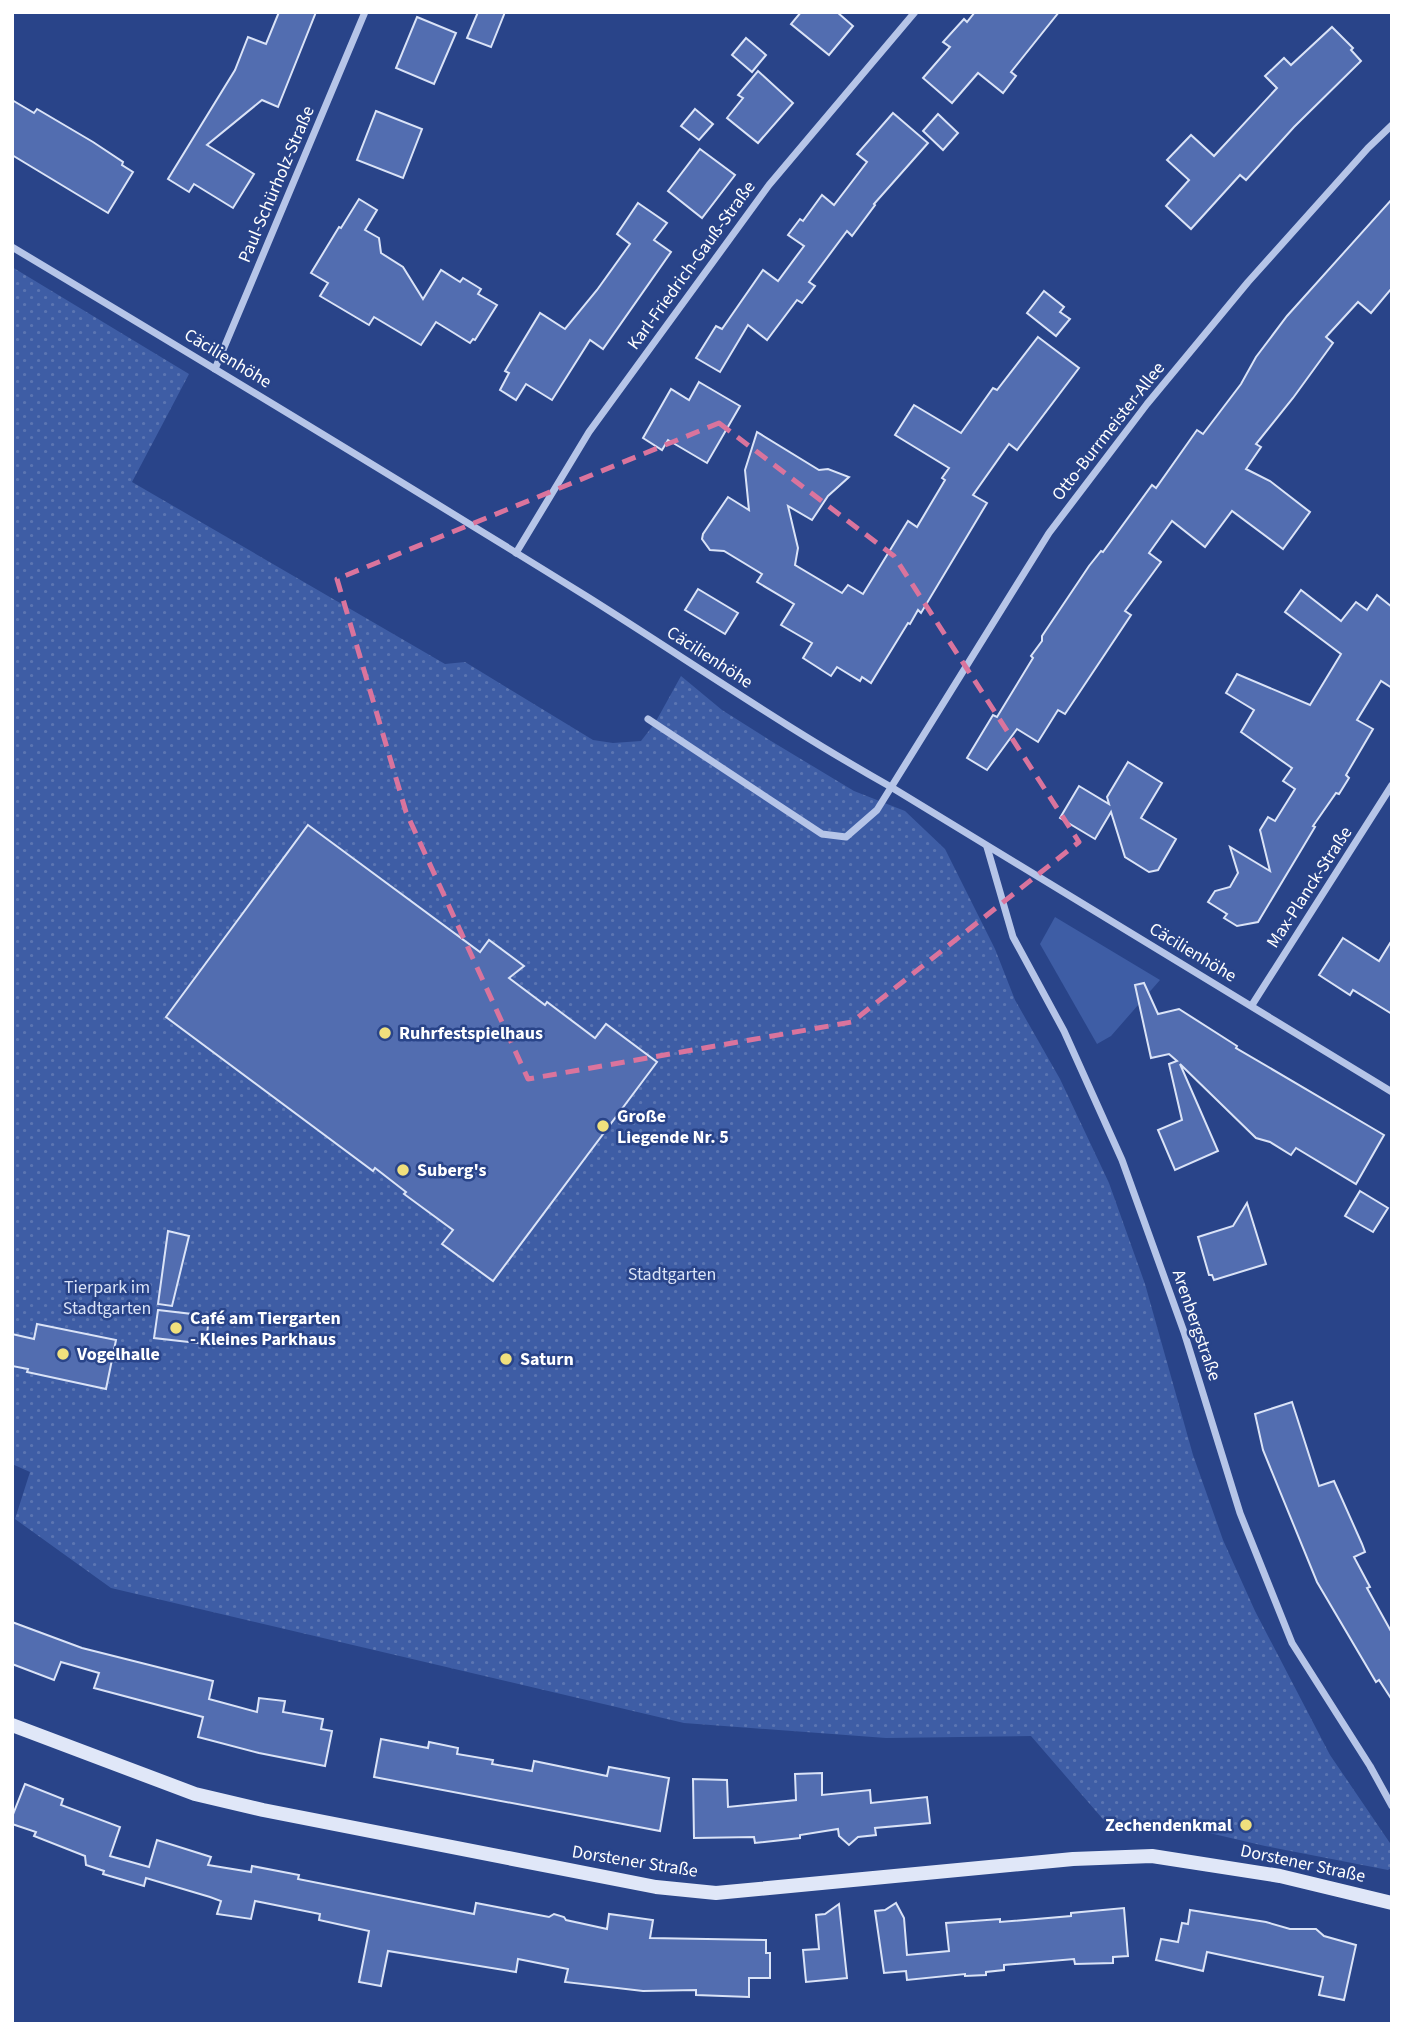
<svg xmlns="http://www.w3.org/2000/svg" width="1404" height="2036" font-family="'Source Sans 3',sans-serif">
<defs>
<pattern id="park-dots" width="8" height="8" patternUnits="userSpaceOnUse" patternTransform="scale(1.75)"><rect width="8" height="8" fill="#3e5da5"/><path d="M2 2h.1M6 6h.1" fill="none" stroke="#5b75b2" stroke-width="1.8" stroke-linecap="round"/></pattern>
</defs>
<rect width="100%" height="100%" fill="#294489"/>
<path fill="#3e5da5" d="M1055,917L1160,980L1111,1036L1097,1044L1040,944Z"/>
<path fill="url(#park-dots)" d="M12,267L189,374L132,482L445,664L465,662L593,740L613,743L641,741L655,723L681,676L722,710L771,741L854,791L905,811L945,849L995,949L1015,1000L1060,1079L1109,1183L1145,1284L1193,1455L1223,1540L1255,1611L1330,1755L1392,1846V1867L1388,1870L1265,1846L1158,1821L1108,1825L1031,1736L886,1738L684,1723L111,1588L15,1519L30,1472L12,1464Z"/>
<g fill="#526db0" stroke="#dae3f7" stroke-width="2">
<path d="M279,12H316L278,107L262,100L207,145L254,174L233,208L194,184L189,192L168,179L235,70L248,37L266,44Z"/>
<path d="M478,12H505L491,47L467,38Z"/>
<path d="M801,12H837L853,26L829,55L791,24Z"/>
<path d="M975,12H1059L1011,72L1016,76L1003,93L978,73L952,103L923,78L950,47L943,42L964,19L967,22Z"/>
<path d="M417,17L456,33L434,84L396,68Z"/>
<path d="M1332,27L1353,48L1351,50L1361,61L1294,127L1246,180L1240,175L1191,229L1166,206L1189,180L1167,160L1191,135L1214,156L1277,88L1265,76L1284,58L1291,65Z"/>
<path d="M746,38L766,55L752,72L732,55Z"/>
<path d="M758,71L793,103L758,143L727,118L743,98L738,95Z"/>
<path d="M12,100L34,113L37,109L93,142L123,162L122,165L133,172L108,213L12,155Z"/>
<path d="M695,109L713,124L699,140L681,126Z"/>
<path d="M376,111L422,129L403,178L357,160Z"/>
<path d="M893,113L928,143L874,204L875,205L852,236L847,231L809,282L815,286L802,303L797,300L767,340L748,325L720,372L696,358L716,326L722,329L763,270L778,281L804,246L788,235L800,219L803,221L822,195L834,205L867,162L857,154Z"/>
<path d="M938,114L958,133L943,150L923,131Z"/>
<path d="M700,149L735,175L702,218L668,191Z"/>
<path d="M359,199L377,210L365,230L379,238L381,253L403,267L423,299L441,270L460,282L463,278L481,289L478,294L497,305L475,340L473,339L470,343L436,322L421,345L374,317L369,325L320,296L328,283L311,273L339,227L341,228Z"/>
<path d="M1392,199V288L1371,313L1358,302L1326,337L1333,343L1293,398L1256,444L1261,447L1246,469L1270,481L1310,512L1283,549L1232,511L1205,547L1172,521L1149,553L1161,562L1125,611L1131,615L1065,714L1058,710L1038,742L1017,729L987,770L967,758L993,715L997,717L1033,658L1031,656L1042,641V636L1089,566L1101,551L1103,552L1152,485L1156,488L1197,430L1203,434L1241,384L1256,357L1287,316Z"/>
<path d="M638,203L667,223L654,240L671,252L603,349L590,340L552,400L526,384L516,400L500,390L509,373L505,371L540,313L565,329L597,290L630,244L617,234Z"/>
<path d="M1044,291L1064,307L1060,312L1070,319L1056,336L1027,313Z"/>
<path d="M1038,337L1079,368L1017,450L1009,444L973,495L987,503L921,613L918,610L910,624L908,623L871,683L862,677L860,681L837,667L831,676L803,658L812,643L781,625L794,604L757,582L762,574L724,551L710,550L702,539L703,534L728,497L749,510L745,470L757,432L819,470L828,469L849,477L828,496L812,520L788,506L798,548L795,565L842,593L848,585L863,594L908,521L917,527L945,480L942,478L949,468L895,435L914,405L961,433L993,388L997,390Z"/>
<path d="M699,382L740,406L707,463L668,440L662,450L643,438L671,389L689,400Z"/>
<path d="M698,589L738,613L725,634L685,610Z"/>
<path d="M1301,590L1341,621L1356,602L1367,610L1377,595L1392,607V688L1381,681L1357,720L1373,729L1346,775L1349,778L1339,794L1336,793L1313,826L1315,827L1258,922L1237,926L1224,918L1227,914L1208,902L1215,891L1230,887L1238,873L1230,847L1270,871L1260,830L1268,817L1275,821L1295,789L1283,781L1292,768L1241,732L1254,710L1226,693L1237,674L1310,705L1341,654L1285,612Z"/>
<path d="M1128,762L1162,783L1141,818L1176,839L1158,870L1149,872L1125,857L1111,812L1095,839L1060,818L1079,786L1109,804L1107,797Z"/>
<path d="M308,825L480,952L489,940L524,966L509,978L545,1005L547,1002L595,1038L606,1024L657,1062L493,1281L442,1244L453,1230L404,1194L406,1192L375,1168L373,1171L166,1017Z"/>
<path d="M1343,938L1379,961L1392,940V1014L1353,990L1350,995L1319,975Z"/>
<path d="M1144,983L1158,1014L1179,1009L1237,1046L1236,1048L1384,1135L1356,1184L1296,1148L1291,1155L1270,1142L1256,1138L1180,1064L1218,1151L1175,1170L1158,1130L1182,1120L1169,1064L1177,1061L1169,1054L1151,1058L1135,985Z"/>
<path d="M1360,1191L1388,1208L1373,1232L1345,1216Z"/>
<path d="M1247,1203L1266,1264L1214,1280L1212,1275H1209L1198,1237L1233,1226Z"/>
<path d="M168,1231L189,1236L172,1306L158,1304Z"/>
<path d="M158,1310L209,1316L206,1344L154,1338Z"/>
<path d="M37,1324L116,1340L106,1389L27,1372L28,1369L12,1366V1334L34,1339Z"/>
<path d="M1292,1402L1319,1486L1334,1481L1362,1544L1365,1552L1354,1557L1370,1587L1367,1588L1392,1633V1700L1379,1680L1376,1682L1317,1582L1263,1450L1255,1414Z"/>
<path d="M12,1622L82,1648L213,1681L209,1699L257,1712L259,1698L285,1701L283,1712L323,1719L321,1729L332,1731L325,1766L259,1753L198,1737L203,1717L94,1688L99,1673L61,1662L54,1680L12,1664Z"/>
<path d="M381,1739L428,1748L429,1742L458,1748L457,1754L493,1760L492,1764L532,1771L534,1761L607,1776L609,1767L669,1778L660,1831L374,1777Z"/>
<path d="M822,1773V1795L870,1790L871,1803L927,1797L930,1823L875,1828L876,1835L858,1837L849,1845L839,1836L838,1829L800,1835V1838L755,1843L754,1837L694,1838L693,1779L727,1780L728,1807L796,1800L795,1774Z"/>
<path d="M25,1784L63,1799L61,1805L120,1827L110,1856L149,1867L157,1840L211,1857L208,1865L251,1872L252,1866L299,1875L298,1879L474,1914L476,1903L549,1917L554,1914L564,1917L566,1920L607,1929L609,1914L653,1920L650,1938L766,1940V1953H770V1978H749V1997L696,1995V1990L643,1991L565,1982L568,1969L518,1959L516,1972L388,1951L381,1986L359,1982L369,1931L319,1920L320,1914L255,1901L251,1919L217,1914L221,1901L210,1897L146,1878L144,1886L103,1874L104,1871L86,1865L85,1856L34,1836L36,1832L12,1824V1817Z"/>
<path d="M896,1903L904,1918L907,1955L949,1951L946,1923L1000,1919V1922L1071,1916V1913L1124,1908L1128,1956L1113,1957V1963L1075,1964L1074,1959L1004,1965V1970L986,1972V1975L965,1976V1974L907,1980L906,1971L884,1973L875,1911L885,1910Z"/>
<path d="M839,1904L847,1978L806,1982L803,1950L819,1949L816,1915L825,1914Z"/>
<path d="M1190,1910L1266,1922L1290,1929H1316L1324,1936L1356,1945L1344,2000L1319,1995L1323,1977L1207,1952L1203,1971L1156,1960L1161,1939L1178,1942L1182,1923L1188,1924Z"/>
</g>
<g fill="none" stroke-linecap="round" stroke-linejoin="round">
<g stroke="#b6c5e8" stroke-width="7">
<path d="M12,247C204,362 396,478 586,596C688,660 786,728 891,787L1392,1092"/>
<path d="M215,369L365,12"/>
<path d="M516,553L589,432L769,185L915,12"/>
<path d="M648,719L822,834L846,837L877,810L1049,533L1147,404L1248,282L1368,148L1392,125"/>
<path d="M987,847L1013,937L1064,1031L1122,1160L1184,1332L1240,1513L1292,1643L1370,1766L1392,1806"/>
<path d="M1252,1005L1392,785"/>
</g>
<path stroke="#e0e7f8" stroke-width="14" d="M12,1725L195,1794L263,1810L656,1887L716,1893L1073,1859L1152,1856L1280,1876L1392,1903"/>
</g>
<path fill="none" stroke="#da749d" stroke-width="5" stroke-dasharray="14 9" stroke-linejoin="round" d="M719,423L894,556L1079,842L852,1022L528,1079L406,812L337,579Z"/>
<g fill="#f0e07d" stroke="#294489" stroke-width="2.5">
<circle cx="385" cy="1033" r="7"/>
<circle cx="603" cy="1126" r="7"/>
<circle cx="403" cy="1170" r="7"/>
<circle cx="176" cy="1328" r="7"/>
<circle cx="63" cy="1354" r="7"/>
<circle cx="506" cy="1359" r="7"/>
<circle cx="1246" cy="1825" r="7"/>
</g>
<g text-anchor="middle" stroke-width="5" stroke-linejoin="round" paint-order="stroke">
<g font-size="18" fill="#fff" stroke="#294489">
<text transform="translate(276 184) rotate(-67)" y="6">Paul-Schürholz-Straße</text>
<text transform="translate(691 265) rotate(-54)" y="6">Karl-Friedrich-Gauß-Straße</text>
<text transform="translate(228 358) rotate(31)" y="6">Cäcilienhöhe</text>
<text transform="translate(1108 431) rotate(-52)" y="6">Otto-Burrmeister-Allee</text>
<text transform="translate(710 657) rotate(33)" y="6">Cäcilienhöhe</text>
<text transform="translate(1309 887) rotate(-57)" y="6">Max-Planck-Straße</text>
<text transform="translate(1193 952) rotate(31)" y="6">Cäcilienhöhe</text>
<text transform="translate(1197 1325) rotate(71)" y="6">Arenbergstraße</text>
<text transform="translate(635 1861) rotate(9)" y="6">Dorstener Straße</text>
<text transform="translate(1303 1863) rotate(12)" y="6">Dorstener Straße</text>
</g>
<g font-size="18" font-weight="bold" fill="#fff" stroke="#294489" text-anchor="start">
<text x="399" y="1039">Ruhrfestspielhaus</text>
<text x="617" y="1122">Große<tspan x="617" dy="21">Liegende Nr. 5</tspan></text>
<text x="417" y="1176">Suberg's</text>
<text x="190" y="1324">Café am Tiergarten<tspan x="190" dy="21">- Kleines Parkhaus</tspan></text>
<text x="77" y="1360">Vogelhalle</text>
<text x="520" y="1365">Saturn</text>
<text x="1232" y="1831" text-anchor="end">Zechendenkmal</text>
</g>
<g font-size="18" fill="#dae3f7" stroke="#294489">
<text x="672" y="1280">Stadtgarten</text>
<text x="107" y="1293">Tierpark im<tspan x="107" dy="21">Stadtgarten</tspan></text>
</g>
</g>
<rect width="1404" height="2036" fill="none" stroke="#ffffff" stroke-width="28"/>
</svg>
